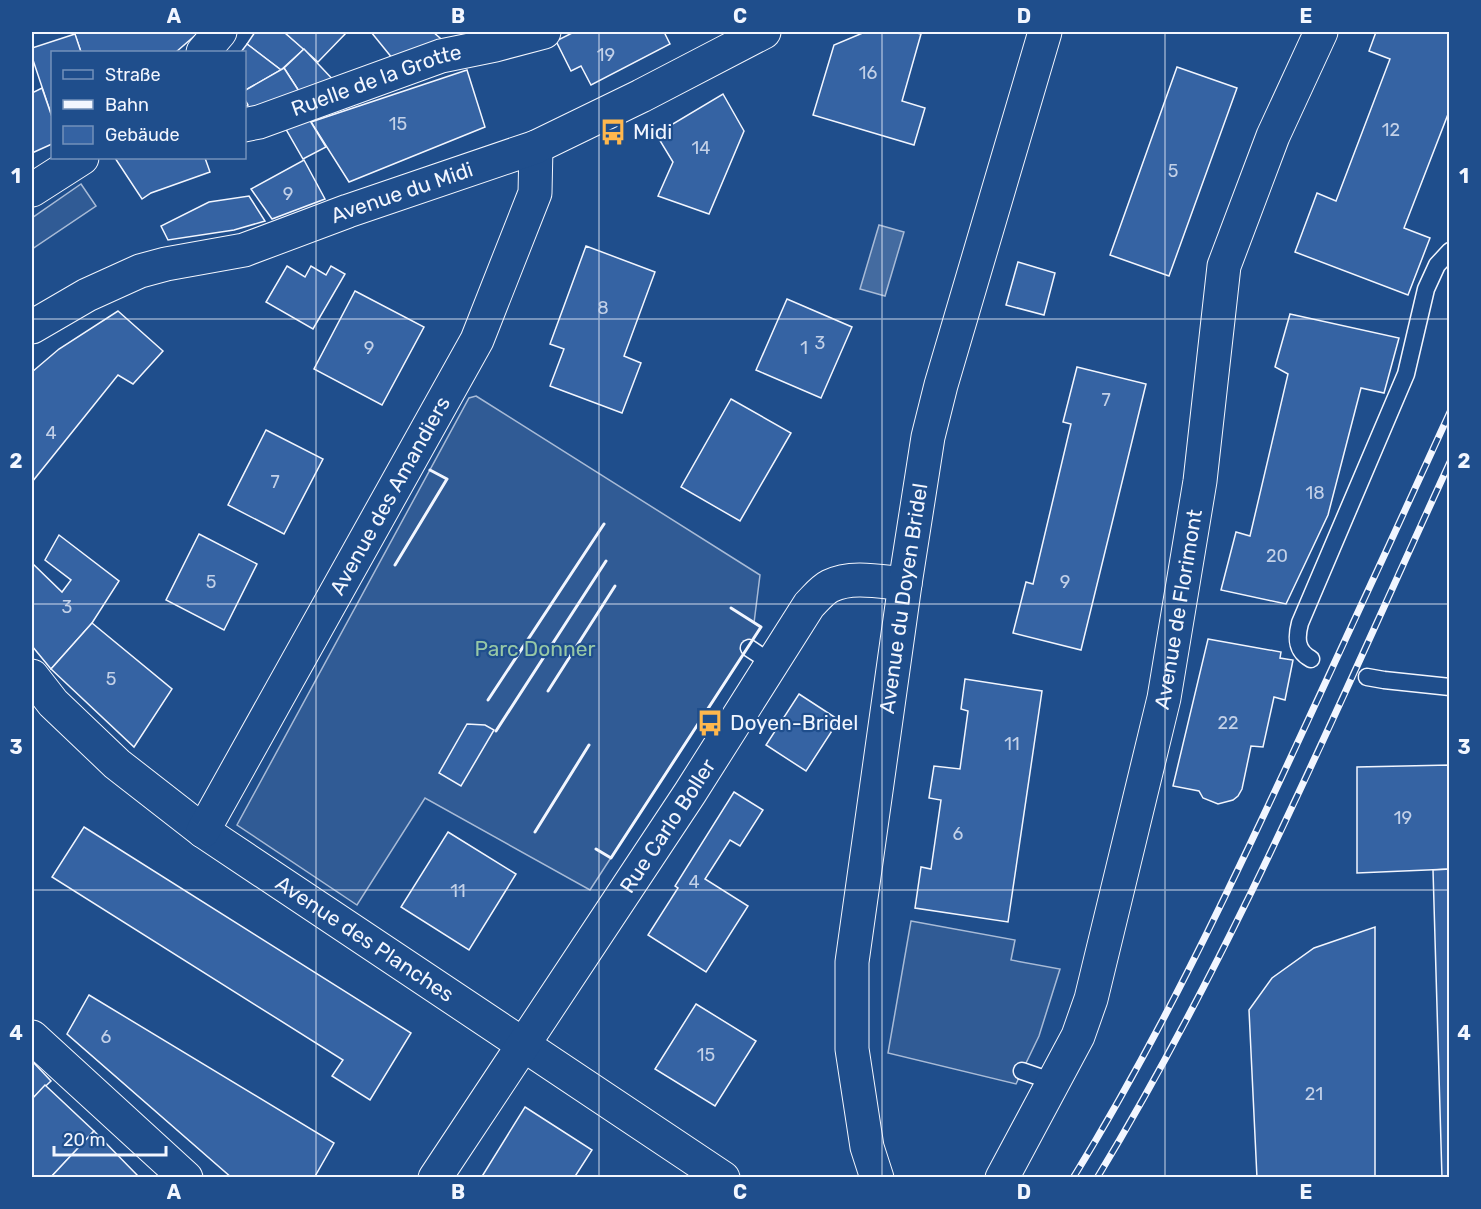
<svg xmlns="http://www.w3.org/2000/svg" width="1481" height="1209" font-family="Rubik,sans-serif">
<rect width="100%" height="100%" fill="#1f4e8c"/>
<g fill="#305b95" stroke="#a8bbd7" stroke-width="1.5">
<path d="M81,184L96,206L32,249V218Z"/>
<path d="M476,396L760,575L754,623L761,627L590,890L425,798L357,905L237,825L469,398Z"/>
<path d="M911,921L1015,940L1011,960L1060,969L1039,1036L1016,1084L888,1053Z"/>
</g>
<path fill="#446ba0" stroke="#a8bbd7" stroke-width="1.5" d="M879,225L904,232L885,296L860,289Z"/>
<g fill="#3563a3" stroke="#f2f6ff" stroke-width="1.5">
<path d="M74,32H199L176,52H81Z"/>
<path d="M255,32H284L304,49L281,70L247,44Z"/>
<path d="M284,32H347L318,62Z"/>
<path d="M371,32H433L447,44L397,64Z"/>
<path d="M574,32H664L670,44L591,85L581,66L571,71L556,41Z"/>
<path d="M865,32H913L921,34L902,101L925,108L914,145L813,115L834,45Z"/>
<path d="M1376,32H1450V109L1404,228L1430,238L1408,295L1295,252L1317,193L1336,201L1390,59L1369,51Z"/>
<path d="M75,34L81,52H52V117L32,57V48Z"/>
<path d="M247,44L281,70L244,91V52H241Z"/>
<path d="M304,49L338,85L304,99L284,68Z"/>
<path d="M1177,67L1237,88L1169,276L1110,255Z"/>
<path d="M284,68L304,99L244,116V107L248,105L244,98V91Z"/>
<path d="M467,70L485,127L349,182L311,122Z"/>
<path d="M42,88L52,117V144L32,153V93Z"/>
<path d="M723,94L744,131L709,214L658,196L673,162L656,134Z"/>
<path d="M306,114L326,147L303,159L283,124Z"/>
<path d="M115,158H205L210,172L151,193L142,199Z"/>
<path d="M304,160L325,199L272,219L251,189Z"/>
<path d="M249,196L265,221L234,230L168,240L161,226L209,202Z"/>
<path d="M586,246L655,272L624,356L641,363L622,413L550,386L564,349L550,344Z"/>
<path d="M1018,262L1055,273L1044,315L1006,305Z"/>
<path d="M287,266L305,277L311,266L326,275L331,266L345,274L313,329L266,302Z"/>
<path d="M355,291L424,327L382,405L314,369Z"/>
<path d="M787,299L852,327L821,398L756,370Z"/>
<path d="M118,311L163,351L133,384L118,375L32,482V372L59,349Z"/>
<path d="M1290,314L1399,338L1384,393L1361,388L1328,515L1286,604L1221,590L1236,532L1250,536L1288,374L1275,367Z"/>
<path d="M1077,367L1146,384L1081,650L1013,633L1026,582L1033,584L1071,424L1063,422Z"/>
<path d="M731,399L791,433L740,521L681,487Z"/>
<path d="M266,430L323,459L284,534L228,505Z"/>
<path d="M199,534L257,564L224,630L166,600Z"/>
<path d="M59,535L119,581L92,623L51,669L32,646V563L62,592L71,580L45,560Z"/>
<path d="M92,623L172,689L134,747L51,669Z"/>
<path d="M1208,639L1281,652L1280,658L1293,660L1285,700L1274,697L1263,747L1251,746L1242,789L1238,796L1233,800L1218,804L1203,798L1199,791L1173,786Z"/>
<path d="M965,679L1042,691L1008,922L915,908L921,867L931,869L941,800L929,798L934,766L960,769L968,711L961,709Z"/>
<path d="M799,694L839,720L806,771L766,745Z"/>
<path d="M467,724L485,725L494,730L461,786L439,773Z"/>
<path d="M1450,765V869L1357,873V767Z"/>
<path d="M734,792L763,810L740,846L730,840L705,879L748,906L706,972L648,935L678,888L675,886Z"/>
<path d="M84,827L411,1033L370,1100L332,1076L343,1060L52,877Z"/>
<path d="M448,832L516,874L469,950L401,907Z"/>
<path d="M1450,869V1178H1442L1433,870Z"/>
<path d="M1375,927V1178H1257L1249,1010L1272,978L1314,948Z"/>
<path d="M89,995L334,1143L314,1178H232L67,1034Z"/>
<path d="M696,1004L756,1041L715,1106L655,1069Z"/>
<path d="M32,1061L51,1081L32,1099Z"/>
<path d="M45,1085L94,1131L50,1178H32V1099Z"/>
<path d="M525,1107L592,1150L574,1178H481Z"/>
<path d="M94,1131L140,1178H50Z"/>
</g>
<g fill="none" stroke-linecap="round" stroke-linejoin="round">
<g stroke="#f2f6ff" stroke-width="19">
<g id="lane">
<path d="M749,648L773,664"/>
<path d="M1311,659C1296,651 1296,638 1300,623L1406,374L1426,289L1437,265L1450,251"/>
<path d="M1367,677L1384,680L1450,687"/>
<path d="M1022,1071L1054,1082"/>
</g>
</g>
<g stroke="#f2f6ff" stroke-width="35">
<g id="street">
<path id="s1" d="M244,125L259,122L441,56L495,45L544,32"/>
<path id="s2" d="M32,676L53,703L117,764L203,831L723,1178"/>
<path id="s3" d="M203,831L477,340L535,193L536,147"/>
<path d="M32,1037L186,1178"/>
<path id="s4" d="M435,1178L690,793L809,605C816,598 822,590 830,586C852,575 882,582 905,584"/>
<path id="s5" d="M877,1178L867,1147L852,1049V962L905,584L928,437L941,385L1045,32"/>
<path id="s6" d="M1002,1178L1078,1036L1091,999L1164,698L1200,481L1224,266L1273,136L1321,32"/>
</g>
</g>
<g stroke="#f2f6ff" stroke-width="35">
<g id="secondary">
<path d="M203,52L220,32"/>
<path d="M32,190L82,158"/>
<path id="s7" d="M32,327L87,295L140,271L166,264L244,250L348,211L536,147L641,96L764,32"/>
</g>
</g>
<use href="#lane" stroke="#1f4e8c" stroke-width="16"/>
<use href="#street" stroke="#1f4e8c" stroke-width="33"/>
<use href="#secondary" stroke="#1f4e8c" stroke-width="33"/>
<g stroke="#f2f6ff" stroke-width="7">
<g id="rail">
<path d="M1073,1178C1156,1043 1224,901 1290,759C1344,643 1397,528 1450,412"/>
<path d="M1097,1178C1235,950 1339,703 1450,462"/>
</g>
</g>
<use href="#rail" stroke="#1f4e8c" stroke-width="4.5" stroke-dasharray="14" stroke-linecap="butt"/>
<g stroke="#f2f6ff" stroke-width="3">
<path d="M395,565L447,479L430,470"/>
<path d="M548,691L615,586"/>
<path d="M488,700L604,524"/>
<path d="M496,731L606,561"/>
<path d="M535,832L589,745"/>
<path d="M596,849L611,858L761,627L731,608"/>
</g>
</g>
<path fill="none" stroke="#f2f6ff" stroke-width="1.5" stroke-opacity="0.55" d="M316,32V1178M599,32V1178M882,32V1178M1165,32V1178M32,319H1450M32,604H1450M32,890H1450"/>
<defs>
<g id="bus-bare" transform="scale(2.07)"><path d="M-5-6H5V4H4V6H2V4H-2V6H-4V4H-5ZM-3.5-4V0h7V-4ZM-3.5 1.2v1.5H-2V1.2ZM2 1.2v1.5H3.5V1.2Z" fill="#ffb74d" stroke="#1f4e8c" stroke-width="2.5" paint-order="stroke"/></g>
</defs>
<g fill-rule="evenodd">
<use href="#bus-bare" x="613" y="132"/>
<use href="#bus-bare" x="710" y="723"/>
</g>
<g text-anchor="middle" stroke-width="4.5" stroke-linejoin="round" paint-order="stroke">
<g font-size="18" fill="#c3d1e8">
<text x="606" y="61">19</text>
<text x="868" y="79">16</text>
<text x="398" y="130">15</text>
<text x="1391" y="136">12</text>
<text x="701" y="154">14</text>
<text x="1173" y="177">5</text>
<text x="288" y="200">9</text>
<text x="603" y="314">8</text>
<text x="820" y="349">3</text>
<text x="369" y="354">9</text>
<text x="804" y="354">1</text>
<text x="1106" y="406">7</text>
<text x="51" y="439">4</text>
<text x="275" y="488">7</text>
<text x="1315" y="499">18</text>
<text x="1277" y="562">20</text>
<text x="211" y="588">5</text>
<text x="1065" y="588">9</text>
<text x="67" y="613">3</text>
<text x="111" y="685">5</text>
<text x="1228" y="729">22</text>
<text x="1012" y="750">11</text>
<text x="1403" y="824">19</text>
<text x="958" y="840">6</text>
<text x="694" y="888">4</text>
<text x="458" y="897">11</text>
<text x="106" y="1043">6</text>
<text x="706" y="1061">15</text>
<text x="1314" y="1100">21</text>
</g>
<g font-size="21" fill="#f2f6ff" stroke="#1f4e8c">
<text dy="7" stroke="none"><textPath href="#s1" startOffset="140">Ruelle de la Grotte</textPath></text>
<text dy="7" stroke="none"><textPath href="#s7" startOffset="396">Avenue du Midi</textPath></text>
<text dy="7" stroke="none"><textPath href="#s3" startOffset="384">Avenue des Amandiers</textPath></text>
<text dy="7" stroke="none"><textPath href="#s5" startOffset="586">Avenue du Doyen Bridel</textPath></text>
<text dy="7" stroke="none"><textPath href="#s6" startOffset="600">Avenue de Florimont</textPath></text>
<text dy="7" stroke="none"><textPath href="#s4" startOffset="422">Rue Carlo Boller</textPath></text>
<text dy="7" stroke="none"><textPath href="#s2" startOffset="426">Avenue des Planches</textPath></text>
</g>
<g font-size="21" fill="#f2f6ff" stroke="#1f4e8c" text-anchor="start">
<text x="633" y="139">Midi</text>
<text x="730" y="730">Doyen-Bridel</text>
</g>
<g font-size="21" fill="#97c8a6" stroke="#1f4e8c">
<text x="535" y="656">Parc Donner</text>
</g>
</g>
<rect width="1481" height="1209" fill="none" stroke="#1f4e8c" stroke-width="66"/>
<rect x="51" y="51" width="195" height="108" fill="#1f4e8c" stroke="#7391ba" stroke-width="1.5"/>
<rect x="63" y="70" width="30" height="9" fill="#1f4e8c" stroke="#7391ba" stroke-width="1.5"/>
<text x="105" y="81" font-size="18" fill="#f2f6ff">Straße</text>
<rect x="63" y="100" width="30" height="9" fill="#f2f6ff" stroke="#7391ba" stroke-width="1.5"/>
<text x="105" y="111" font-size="18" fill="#f2f6ff">Bahn</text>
<rect x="63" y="126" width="30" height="18" fill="#3563a3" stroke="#7391ba" stroke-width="1.5"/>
<text x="105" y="141" font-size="18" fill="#f2f6ff">Gebäude</text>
<path d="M54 1146v9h112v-9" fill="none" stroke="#f2f6ff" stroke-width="3"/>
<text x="63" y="1146" font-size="18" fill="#f2f6ff" stroke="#1f4e8c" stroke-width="4.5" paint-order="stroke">20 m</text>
<rect x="33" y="33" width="1415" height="1143" fill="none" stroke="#f2f6ff" stroke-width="2"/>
<g font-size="20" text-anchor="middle" font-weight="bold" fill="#f2f6ff">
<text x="174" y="23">A</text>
<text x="458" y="23">B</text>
<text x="740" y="23">C</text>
<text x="1024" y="23">D</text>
<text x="1306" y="23">E</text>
<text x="16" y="183">1</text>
<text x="1464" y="183">1</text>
<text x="16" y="468">2</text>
<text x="1464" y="468">2</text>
<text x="16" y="754">3</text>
<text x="1464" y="754">3</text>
<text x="16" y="1040">4</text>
<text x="1464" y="1040">4</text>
<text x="174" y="1199">A</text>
<text x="458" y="1199">B</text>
<text x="740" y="1199">C</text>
<text x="1024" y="1199">D</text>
<text x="1306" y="1199">E</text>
</g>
</svg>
